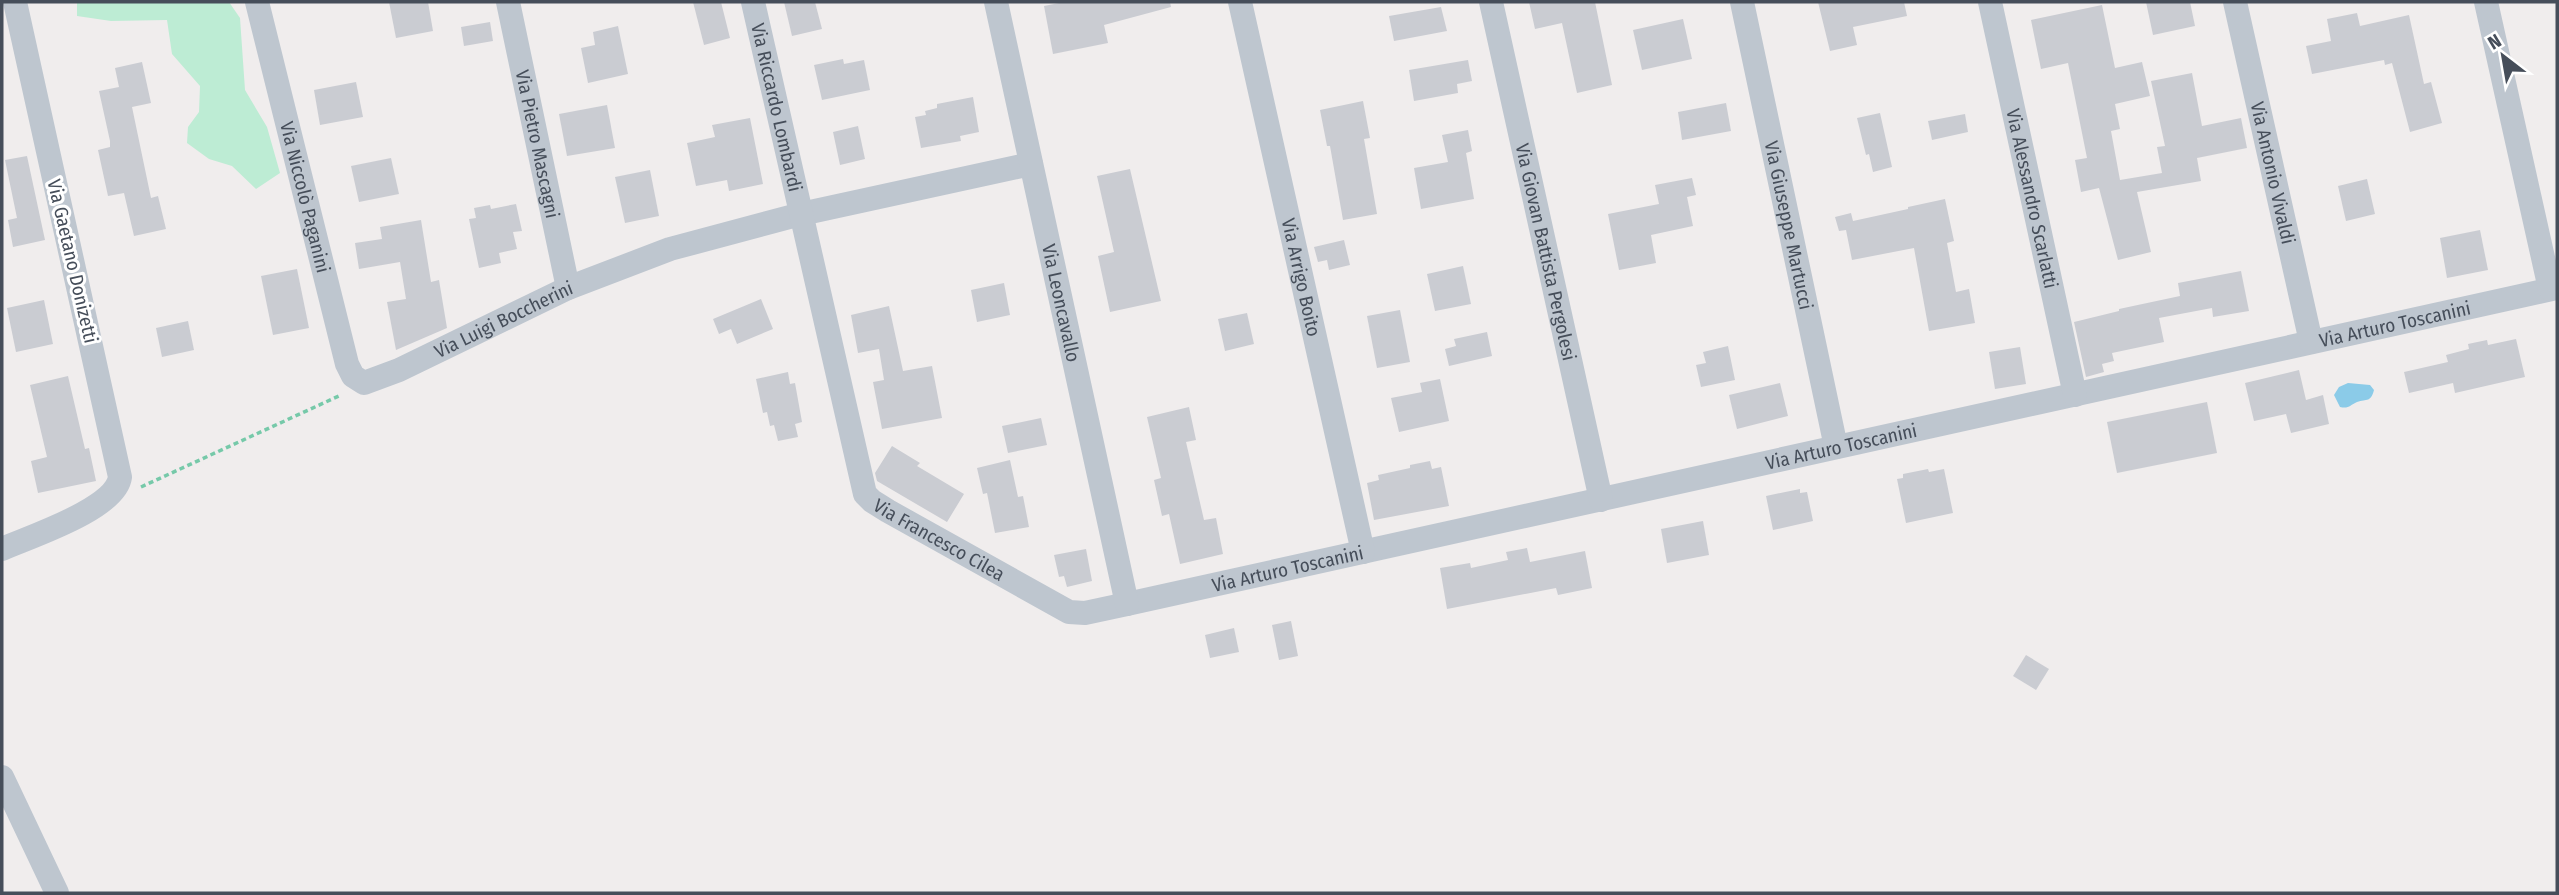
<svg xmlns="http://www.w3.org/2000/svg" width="2559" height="895" viewBox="0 0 2559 895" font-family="'Fira Sans Condensed',sans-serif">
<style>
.green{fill:#bdecd4}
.water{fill:#8bcbe8}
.building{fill:#caccd2}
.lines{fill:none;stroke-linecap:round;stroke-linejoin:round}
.path{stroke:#76c9a9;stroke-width:3.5;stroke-dasharray:5 3.5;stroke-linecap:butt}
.minor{stroke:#bec6cf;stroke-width:24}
.labels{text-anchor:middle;stroke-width:6;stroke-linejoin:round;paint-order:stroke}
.street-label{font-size:19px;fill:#464e5a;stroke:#fff}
</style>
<rect width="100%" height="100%" fill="#f0eded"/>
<path class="green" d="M 77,2 L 229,2 L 240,18 L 245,90 L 267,127 L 280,173 L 256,189 L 232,166 L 209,159 L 187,143 L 188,127 L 199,112 L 200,86 L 172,54 L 167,20 L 111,21 L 77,16 Z"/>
<path class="water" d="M 2348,383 L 2370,385 L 2374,390 C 2371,402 2367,399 2357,402 C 2350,405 2349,409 2340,407 L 2334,395 L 2339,387 Z"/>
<g class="building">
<path d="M 389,2 L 428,2 L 433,31 L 396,38 Z"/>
<path d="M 693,2 L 721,2 L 730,38 L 704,45 Z"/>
<path d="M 784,2 L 815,2 L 822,29 L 792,36 Z"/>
<path d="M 1064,2 L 1170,2 L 1171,7 L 1104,25 L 1108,43 L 1053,54 L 1044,6 Z"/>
<path d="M 1529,2 L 1595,2 L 1612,85 L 1577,93 L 1562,23 L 1535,29 Z"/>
<path d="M 1818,2 L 1904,2 L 1907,16 L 1853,27 L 1857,45 L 1830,51 Z"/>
<path d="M 2146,2 L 2190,2 L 2195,26 L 2153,35 Z"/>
<path d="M 2102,5 L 2115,68 L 2142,62 L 2150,96 L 2115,104 L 2120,129 L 2111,131 L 2120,180 L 2162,173 L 2157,147 L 2165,146 L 2151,81 L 2192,73 L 2202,126 L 2241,118 L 2247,148 L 2197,158 L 2201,181 L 2137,192 L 2151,252 L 2118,260 L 2099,188 L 2081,192 L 2075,160 L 2087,158 L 2068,63 L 2041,69 L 2031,20 Z"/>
<path d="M 1441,7 L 1447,31 L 1394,41 L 1389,16 Z"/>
<path d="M 2357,13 L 2360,26 L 2409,15 L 2424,84 L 2431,82 L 2442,123 L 2410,132 L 2392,63 L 2385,65 L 2384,60 L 2312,74 L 2306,46 L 2331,41 L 2327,19 Z"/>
<path d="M 1683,19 L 1692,59 L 1642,70 L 1633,30 Z"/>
<path d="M 490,22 L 493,41 L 464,46 L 461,27 Z"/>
<path d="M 618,26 L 628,74 L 588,83 L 581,48 L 595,45 L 593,32 Z"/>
<path d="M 843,59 L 844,64 L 864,60 L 870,90 L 822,100 L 814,65 Z"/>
<path d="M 1468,60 L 1472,81 L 1457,84 L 1458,93 L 1414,101 L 1409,70 Z"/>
<path d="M 142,62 L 151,103 L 132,107 L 151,198 L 158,196 L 166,229 L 134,236 L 124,193 L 108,196 L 98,150 L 110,147 L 110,141 L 99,91 L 119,87 L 115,68 Z"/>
<path d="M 356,82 L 363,117 L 320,125 L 314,90 Z"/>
<path d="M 973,97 L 979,132 L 960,136 L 961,141 L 921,148 L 915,117 L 926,115 L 925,111 L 937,108 L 937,104 Z"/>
<path d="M 1363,101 L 1370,138 L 1364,139 L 1377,214 L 1343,220 L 1330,146 L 1327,146 L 1320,110 Z"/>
<path d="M 1726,103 L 1731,131 L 1682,140 L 1678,112 Z"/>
<path d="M 607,105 L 615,148 L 567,156 L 559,114 Z"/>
<path d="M 1880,113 L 1892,167 L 1873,172 L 1869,154 L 1866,155 L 1857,118 Z"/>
<path d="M 1965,114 L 1968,132 L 1932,140 L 1928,121 Z"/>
<path d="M 750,118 L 763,184 L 729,191 L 727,180 L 696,186 L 687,143 L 715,137 L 712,125 Z"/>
<path d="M 858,126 L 865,159 L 840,165 L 833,132 Z"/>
<path d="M 1468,130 L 1472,151 L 1466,153 L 1474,199 L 1421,209 L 1414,168 L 1448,162 L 1442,135 Z"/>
<path d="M 27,156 L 45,240 L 13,247 L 8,220 L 17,218 L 5,160 Z"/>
<path d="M 391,158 L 399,194 L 359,202 L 351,166 Z"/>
<path d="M 1130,169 L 1161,301 L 1110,312 L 1098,256 L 1114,252 L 1097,176 Z"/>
<path d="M 650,170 L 659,216 L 625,223 L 615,177 Z"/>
<path d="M 1692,178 L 1696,195 L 1687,197 L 1693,226 L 1651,235 L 1656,263 L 1619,270 L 1608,214 L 1659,204 L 1655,185 Z"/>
<path d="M 2367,179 L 2375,214 L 2346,221 L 2338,186 Z"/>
<path d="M 1945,199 L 1954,241 L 1947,243 L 1956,292 L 1969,289 L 1975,323 L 1929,331 L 1914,248 L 1852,260 L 1846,230 L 1839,231 L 1835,217 L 1851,213 L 1853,221 L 1908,209 L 1908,207 Z"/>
<path d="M 516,204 L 522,231 L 513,232 L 517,249 L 499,253 L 501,263 L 479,268 L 469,219 L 476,218 L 474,208 L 490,205 L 491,209 Z"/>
<path d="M 421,220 L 431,282 L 439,280 L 447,328 L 396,350 L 387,302 L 406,299 L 400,262 L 359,269 L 355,243 L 382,239 L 380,227 Z"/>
<path d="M 2480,230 L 2488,270 L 2447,278 L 2440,238 Z"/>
<path d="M 1344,240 L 1350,265 L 1329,270 L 1327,260 L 1318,262 L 1314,247 Z"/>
<path d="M 1463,266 L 1471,304 L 1435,311 L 1427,274 Z"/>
<path d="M 297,269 L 309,328 L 273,335 L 261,276 Z"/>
<path d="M 2241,271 L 2249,311 L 2213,317 L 2212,308 L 2159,318 L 2164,342 L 2112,353 L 2114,361 L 2102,364 L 2104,372 L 2086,377 L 2074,322 L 2119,311 L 2119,309 L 2180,296 L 2178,283 Z"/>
<path d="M 1004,283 L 1010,315 L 977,322 L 971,290 Z"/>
<path d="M 761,299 L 773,329 L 737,344 L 731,329 L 719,334 L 713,319 Z"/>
<path d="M 44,300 L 53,344 L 16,352 L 7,308 Z"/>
<path d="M 889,306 L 903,371 L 932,366 L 942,418 L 882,429 L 873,382 L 884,380 L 879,349 L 858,353 L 851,315 Z"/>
<path d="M 1400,310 L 1410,362 L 1377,368 L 1367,316 Z"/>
<path d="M 1247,313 L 1254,344 L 1225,351 L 1218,319 Z"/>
<path d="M 188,321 L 194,350 L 162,357 L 156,328 Z"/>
<path d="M 1487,332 L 1492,356 L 1449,366 L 1445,349 L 1456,346 L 1454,339 Z"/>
<path d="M 2516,339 L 2525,377 L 2455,393 L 2453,383 L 2409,393 L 2404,372 L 2448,362 L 2446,355 L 2469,349 L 2468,344 L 2487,340 L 2488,345 Z"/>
<path d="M 1728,346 L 1735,380 L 1701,387 L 1696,365 L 1706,363 L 1703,352 Z"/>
<path d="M 2020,347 L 2026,384 L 1995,389 L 1989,352 Z"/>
<path d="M 2299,370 L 2306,400 L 2323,395 L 2329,424 L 2291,433 L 2286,414 L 2254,421 L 2245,383 Z"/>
<path d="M 788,372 L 790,384 L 795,383 L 802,422 L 795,424 L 798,437 L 778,441 L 774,425 L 770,426 L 767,412 L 763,413 L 756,379 Z"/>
<path d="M 68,376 L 85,449 L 89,448 L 96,481 L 38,493 L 31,461 L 47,457 L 30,385 Z"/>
<path d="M 1440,379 L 1449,421 L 1399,432 L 1391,398 L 1422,392 L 1420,383 Z"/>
<path d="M 1780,383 L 1788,416 L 1737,429 L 1729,395 Z"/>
<path d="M 2207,402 L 2217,453 L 2117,473 L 2107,422 Z"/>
<path d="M 1189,407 L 1196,440 L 1186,442 L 1204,520 L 1216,518 L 1223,554 L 1180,564 L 1169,514 L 1162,516 L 1154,480 L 1161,478 L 1147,417 Z"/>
<path d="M 1041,418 L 1047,445 L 1008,453 L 1002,426 Z"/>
<path d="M 892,446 L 920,463 L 917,466 L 964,494 L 947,522 L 877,481 L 875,473 Z"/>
<path d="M 1010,460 L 1018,497 L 1023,496 L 1029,527 L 995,533 L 987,493 L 983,494 L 977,468 Z"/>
<path d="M 1430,461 L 1432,469 L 1441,467 L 1449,506 L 1374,520 L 1367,483 L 1379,480 L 1378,475 L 1410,468 L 1410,465 Z"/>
<path d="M 1928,469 L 1929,472 L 1944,469 L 1953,513 L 1906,523 L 1897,479 L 1903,478 L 1903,474 Z"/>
<path d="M 1800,489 L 1800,493 L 1807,492 L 1813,521 L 1773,530 L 1766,496 Z"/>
<path d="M 1703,521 L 1709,555 L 1667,563 L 1661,529 Z"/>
<path d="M 1527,548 L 1530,562 L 1585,551 L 1592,588 L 1558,595 L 1556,588 L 1447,609 L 1440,568 L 1470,563 L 1471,568 L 1508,560 L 1506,552 Z"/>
<path d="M 1086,549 L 1092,581 L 1067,587 L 1064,576 L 1059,577 L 1054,555 Z"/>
<path d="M 1291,621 L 1298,656 L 1279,660 L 1272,625 Z"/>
<path d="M 1234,628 L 1239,652 L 1210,658 L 1205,635 Z"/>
<path d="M 2026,655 L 2049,669 L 2036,690 L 2013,676 Z"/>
</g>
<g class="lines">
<path class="path" d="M 141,487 L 341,395"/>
<g class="minor">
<path id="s1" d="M 257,2 L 347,364 L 353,376 L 364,383 L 399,370 L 568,288 L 670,249 L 801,214 L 1031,164"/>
<path id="s2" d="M 508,2 L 568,288"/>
<path id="s3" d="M 753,2 L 865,494 L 872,501 L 888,511 L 1069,612 L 1085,613 L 1127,604 L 2557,288"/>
<path id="s4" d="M 996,2 L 1127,604"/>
<path id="s5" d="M 1240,2 L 1363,552"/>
<path id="s6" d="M 1491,2 L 1601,500"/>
<path id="s7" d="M 1742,2 L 1836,447"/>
<path id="s8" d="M 1990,2 L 2075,395"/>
<path id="s9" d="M 2235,2 L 2311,342"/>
<path d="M 2486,2 L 2550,289"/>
<path d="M 2,549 C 29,537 116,509 120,477 L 15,2"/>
<path d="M 2,777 L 57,893"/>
</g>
</g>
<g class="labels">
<g class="street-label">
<text dy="7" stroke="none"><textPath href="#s3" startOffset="108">Via Riccardo Lombardi</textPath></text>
<text dy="7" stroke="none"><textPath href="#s2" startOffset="145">Via Pietro Mascagni</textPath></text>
<text dy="7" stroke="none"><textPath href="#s9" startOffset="175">Via Antonio Vivaldi</textPath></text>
<text dy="7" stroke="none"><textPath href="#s1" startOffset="201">Via Niccolò Paganini</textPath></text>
<text dy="7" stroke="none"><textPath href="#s8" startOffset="201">Via Alessandro Scarlatti</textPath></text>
<text dy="7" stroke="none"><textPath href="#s7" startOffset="228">Via Giuseppe Martucci</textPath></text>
<text dy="7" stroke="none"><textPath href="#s6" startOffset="256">Via Giovan Battista Pergolesi</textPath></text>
<text transform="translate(73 261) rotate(77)" y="7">Via Gaetano Donizetti</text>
<text dy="7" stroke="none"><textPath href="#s5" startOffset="282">Via Arrigo Boito</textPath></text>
<text dy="7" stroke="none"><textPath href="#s4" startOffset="308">Via Leoncavallo</textPath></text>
<text dy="7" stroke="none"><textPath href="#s1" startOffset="553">Via Luigi Boccherini</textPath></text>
<text dy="7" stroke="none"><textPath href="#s3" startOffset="2098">Via Arturo Toscanini</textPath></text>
<text dy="7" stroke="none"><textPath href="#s3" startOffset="1531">Via Arturo Toscanini</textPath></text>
<text dy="7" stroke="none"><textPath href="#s3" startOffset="592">Via Francesco Cilea</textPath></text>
<text dy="7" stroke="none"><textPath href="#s3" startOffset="964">Via Arturo Toscanini</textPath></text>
</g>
</g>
<rect width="2559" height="895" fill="none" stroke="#464e5a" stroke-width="7"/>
<g transform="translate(2503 56) rotate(329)" stroke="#ffffff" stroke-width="5" paint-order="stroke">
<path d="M0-5L12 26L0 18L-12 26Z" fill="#464e5a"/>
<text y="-10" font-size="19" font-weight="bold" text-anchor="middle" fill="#464e5a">N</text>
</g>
</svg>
